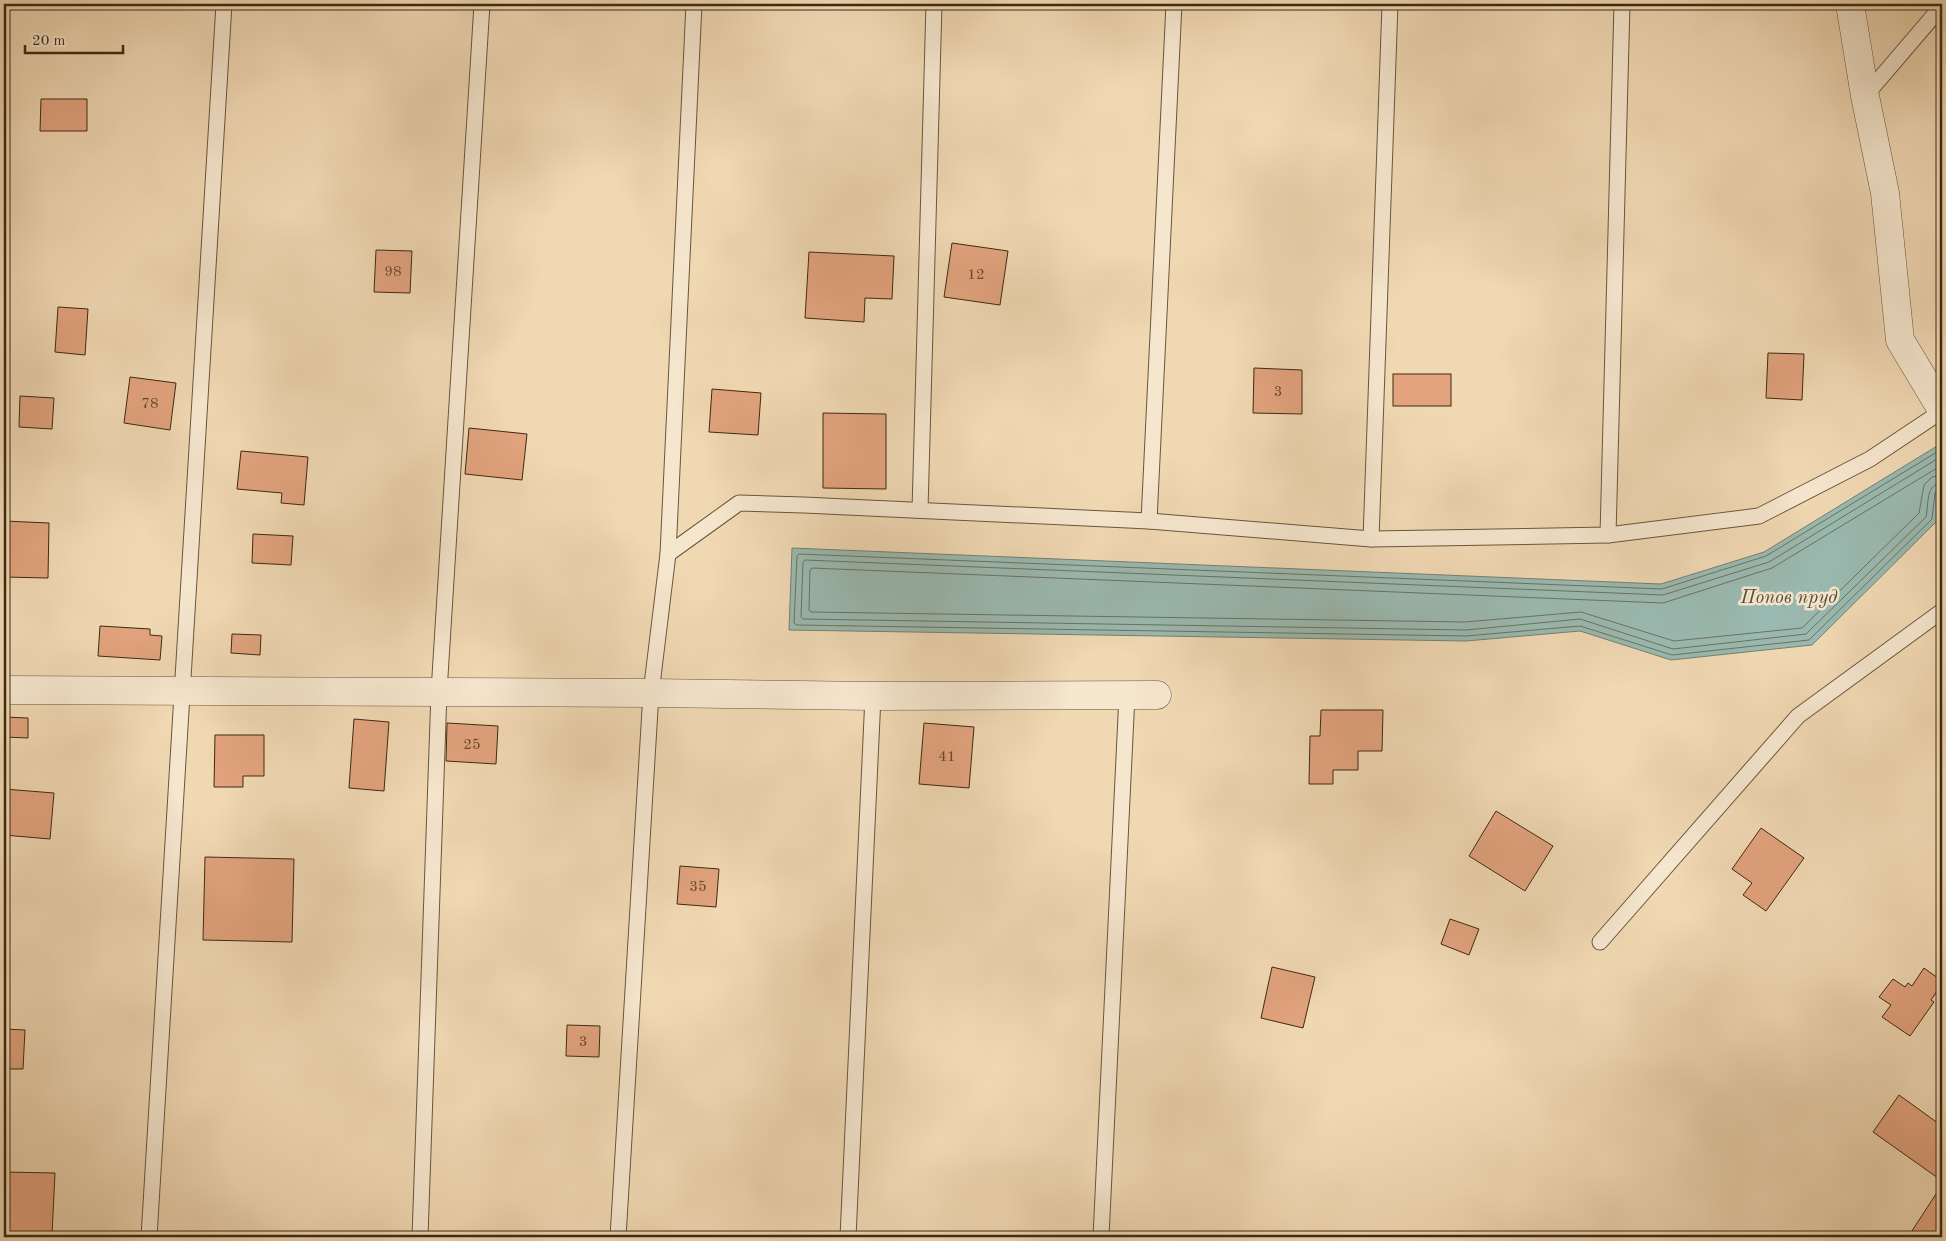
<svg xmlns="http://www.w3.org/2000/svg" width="1946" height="1241" viewBox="0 0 1946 1241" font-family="'Old Standard TT',serif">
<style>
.water{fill:#9ab9b0;stroke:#748071}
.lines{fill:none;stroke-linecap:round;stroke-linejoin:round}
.shore{stroke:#6b7261;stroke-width:1}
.building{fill:#e2a37e;stroke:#3c2a12}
.lane-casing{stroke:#69563a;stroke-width:17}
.street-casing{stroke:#69563a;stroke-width:29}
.lane{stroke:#f5e6ce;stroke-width:15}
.street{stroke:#f5e6ce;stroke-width:28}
.labels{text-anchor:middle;stroke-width:5;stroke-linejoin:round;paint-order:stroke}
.number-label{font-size:15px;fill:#66482d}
.water-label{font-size:19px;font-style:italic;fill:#544e3a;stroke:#f5e6ce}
</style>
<rect width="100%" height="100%" fill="#f0d8b3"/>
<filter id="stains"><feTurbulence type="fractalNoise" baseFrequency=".004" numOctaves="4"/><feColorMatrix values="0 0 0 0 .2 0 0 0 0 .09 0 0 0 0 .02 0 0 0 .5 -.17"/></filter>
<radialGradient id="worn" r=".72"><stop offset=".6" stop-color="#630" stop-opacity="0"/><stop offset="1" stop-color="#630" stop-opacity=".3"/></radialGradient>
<path class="water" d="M 1942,443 L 1942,468 L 1937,521 L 1812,645 L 1671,660 L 1580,631 L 1466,641 L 789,630 L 792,548 L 1661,584 L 1764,552 Z"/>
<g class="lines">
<g class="shore">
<path d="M 1942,449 L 1766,556 L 1662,589 L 799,554 L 797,556 L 794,623 L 797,625 L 1466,636 L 1580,626 L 1672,655 L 1809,640 L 1932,519 L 1935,493 L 1938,490 L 1942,489"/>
<path d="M 1942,456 L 1769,562 L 1663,595 L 805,560 L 803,563 L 801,617 L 803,619 L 1466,630 L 1580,619 L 1673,649 L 1806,634 L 1926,517 C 1929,504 1925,484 1942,483"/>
<path d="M 1942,465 L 1772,568 L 1663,603 L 812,568 L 810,570 L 809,610 L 811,612 L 1465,622 L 1581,612 L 1674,641 L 1802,628 L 1919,513 L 1924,485 L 1932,477 L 1942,475"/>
</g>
</g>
<g class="building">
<path d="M 41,99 L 87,99 L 87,131 L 40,131 Z"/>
<path d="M 952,243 L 1008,251 L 1000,305 L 944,297 Z"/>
<path d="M 376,250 L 412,251 L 410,293 L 374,292 Z"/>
<path d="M 809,252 L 894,256 L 892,299 L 865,298 L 864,322 L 805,318 Z"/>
<path d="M 58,307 L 88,309 L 85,355 L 55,352 Z"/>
<path d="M 1768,353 L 1804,354 L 1802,400 L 1766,398 Z"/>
<path d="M 1254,368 L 1302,370 L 1302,414 L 1253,413 Z"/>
<rect x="1393" y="374" width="58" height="32"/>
<path d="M 130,377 L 176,383 L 170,430 L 124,423 Z"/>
<path d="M 712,389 L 761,393 L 758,435 L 709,432 Z"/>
<path d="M 20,396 L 54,398 L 52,429 L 19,427 Z"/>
<path d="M 823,413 L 886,414 L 886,489 L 823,488 Z"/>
<path d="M 469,428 L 527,434 L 522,480 L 465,474 Z"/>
<path d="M 241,451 L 308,457 L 304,505 L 281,503 L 282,493 L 237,489 Z"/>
<path d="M 4,521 L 49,523 L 48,578 L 4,577 Z"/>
<path d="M 253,534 L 293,536 L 291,565 L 252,563 Z"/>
<path d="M 100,626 L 150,629 L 150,635 L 162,636 L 160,660 L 98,656 Z"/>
<path d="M 232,634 L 261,635 L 260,655 L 231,653 Z"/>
<path d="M 1321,710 L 1383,710 L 1382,751 L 1358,751 L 1358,770 L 1333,770 L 1333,784 L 1309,784 L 1310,736 L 1320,736 Z"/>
<path d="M 4,717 L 28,718 L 28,738 L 4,737 Z"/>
<path d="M 354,719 L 389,722 L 384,791 L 349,788 Z"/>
<path d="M 447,723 L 498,726 L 496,764 L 446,761 Z"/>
<path d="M 924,723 L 974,727 L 969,788 L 919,784 Z"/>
<path d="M 215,735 L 264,735 L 264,776 L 243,776 L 243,787 L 214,787 Z"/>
<path d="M 4,789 L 54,793 L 50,839 L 4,835 Z"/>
<path d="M 1496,811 L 1553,846 L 1525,891 L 1469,856 Z"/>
<path d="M 1761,828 L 1804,858 L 1766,911 L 1743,895 L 1752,883 L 1732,869 Z"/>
<path d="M 205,857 L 294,859 L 292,942 L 203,940 Z"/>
<path d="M 680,866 L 719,869 L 716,907 L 677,904 Z"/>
<path d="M 1450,919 L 1479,929 L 1469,955 L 1441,944 Z"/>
<path d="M 1272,967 L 1315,977 L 1303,1028 L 1261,1018 Z"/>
<path d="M 1924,968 L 1942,981 L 1942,984 L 1931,1000 L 1934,1002 L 1910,1036 L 1882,1017 L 1891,1005 L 1879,997 L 1893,979 L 1905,987 L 1908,983 L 1912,986 Z"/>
<path d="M 567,1025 L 600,1026 L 599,1057 L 566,1056 Z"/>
<path d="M 4,1029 L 25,1030 L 23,1069 L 4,1069 Z"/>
<path d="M 1899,1095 L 1942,1126 L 1942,1173 L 1938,1178 L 1873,1132 Z"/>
<path d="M 4,1172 L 55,1173 L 52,1235 L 4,1233 Z"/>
<path d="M 1936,1194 L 1942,1198 L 1942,1237 L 1908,1237 Z"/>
</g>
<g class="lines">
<defs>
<g id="lane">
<path d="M 1865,96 L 1942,6"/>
<path d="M 920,510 L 934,4"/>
<path d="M 1149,521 L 1174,4"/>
<path d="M 1608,535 L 1622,4"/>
<path d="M 1371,539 L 1390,4"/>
<path d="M 668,554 L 739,503 L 804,505 L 1149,521 L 1371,539 L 1608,535 L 1759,516 L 1870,459 L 1942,411"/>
<path d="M 1600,942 L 1798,716 L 1942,611"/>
<path d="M 149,1237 L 224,4"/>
<path d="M 420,1237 L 439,692 L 482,4"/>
<path d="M 618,1237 L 651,693 L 668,554 L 694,4"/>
<path d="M 848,1237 L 873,696"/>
<path d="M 1101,1237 L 1127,695"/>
</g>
<g id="street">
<path d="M 1850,4 L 1865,96 L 1885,193 L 1900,340 L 1942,410"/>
<path d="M 4,690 L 651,693 L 873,696 L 1157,695"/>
</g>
</defs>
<use href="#lane" class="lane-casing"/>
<use href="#street" class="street-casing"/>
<use href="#lane" class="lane"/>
<use href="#street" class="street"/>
</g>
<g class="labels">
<g class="number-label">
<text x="393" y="276">98</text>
<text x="976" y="279">12</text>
<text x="1278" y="396">3</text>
<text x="150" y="408">78</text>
<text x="472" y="749">25</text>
<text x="947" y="761">41</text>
<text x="698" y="891">35</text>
<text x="583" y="1046">3</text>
</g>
<g class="water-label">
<text x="1789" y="603">Попов пруд</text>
</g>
</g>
<rect width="1946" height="1241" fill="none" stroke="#f0d8b3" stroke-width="20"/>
<rect x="5" y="5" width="1936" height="1231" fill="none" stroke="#3c2a12" stroke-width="2.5"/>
<rect x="10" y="10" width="1926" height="1221" fill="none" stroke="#3c2a12"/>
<path d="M25 45v8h98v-8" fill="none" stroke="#3c2a12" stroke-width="2.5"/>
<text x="32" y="45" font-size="15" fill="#3c2a12" stroke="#f5e6ce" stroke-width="4" paint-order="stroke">20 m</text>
<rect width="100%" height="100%" filter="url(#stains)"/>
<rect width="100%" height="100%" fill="url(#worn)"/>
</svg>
